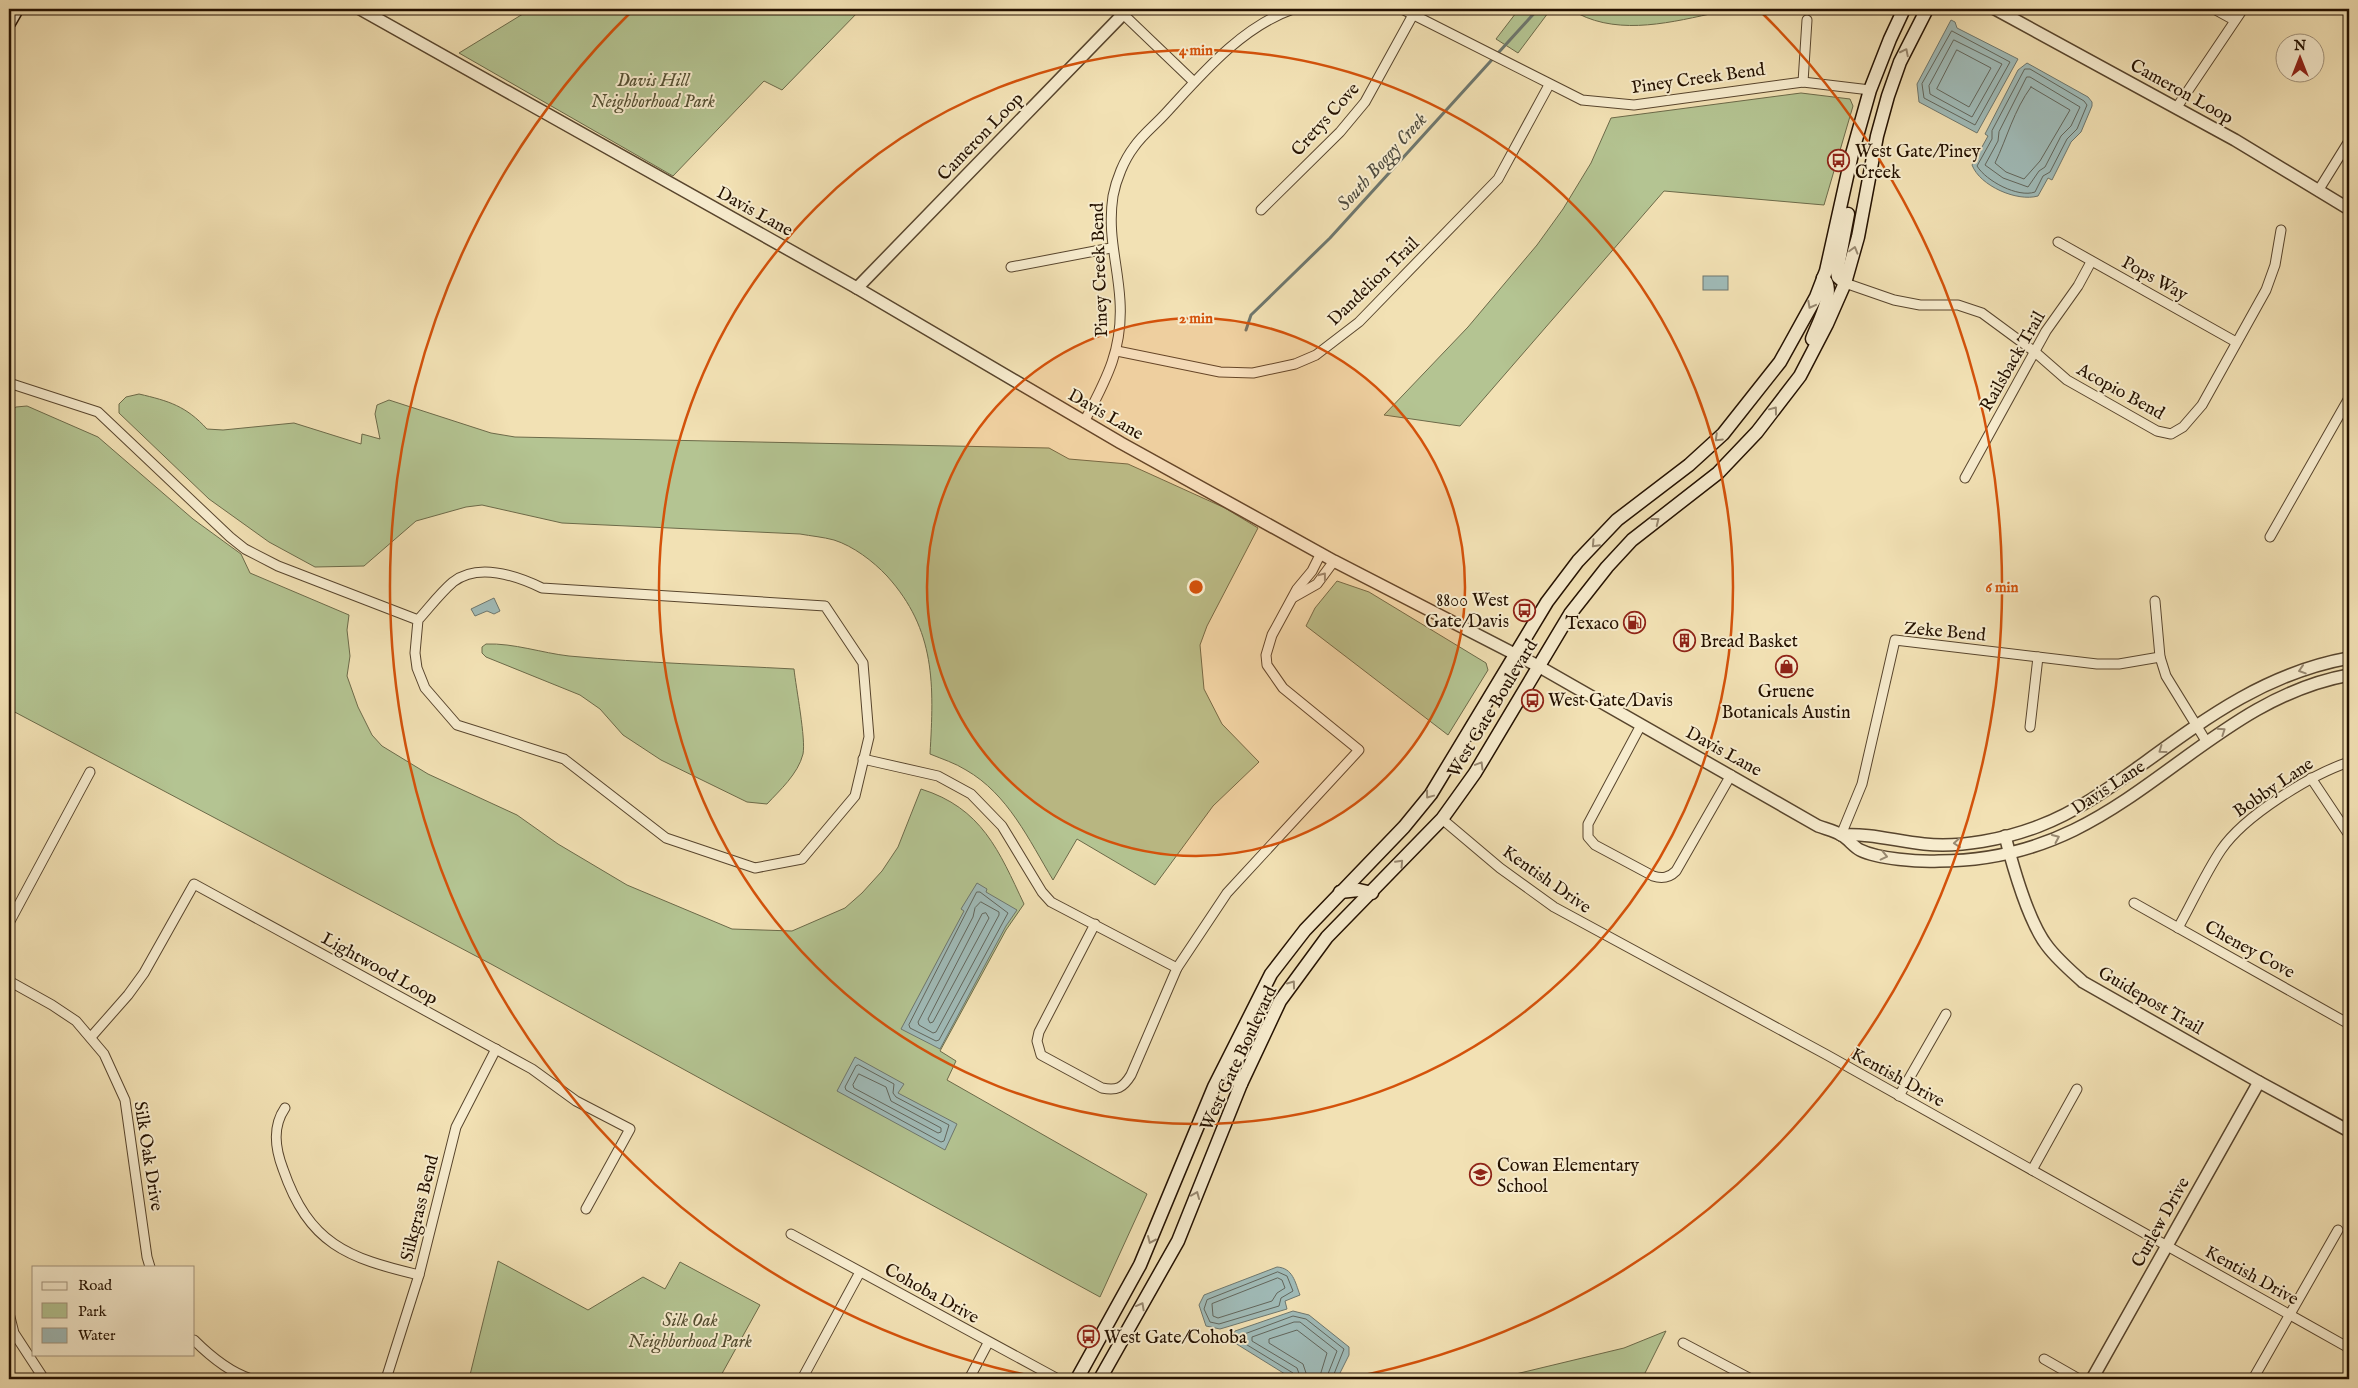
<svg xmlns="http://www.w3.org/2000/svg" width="2358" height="1388" viewBox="0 0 2358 1388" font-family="'IM FELL English',serif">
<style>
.green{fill:#b4c492;stroke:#6c6a49}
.water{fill:#a0bbb8;stroke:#6e776e}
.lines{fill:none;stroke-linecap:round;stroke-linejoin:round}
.shore{stroke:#62665c;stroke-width:1}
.stream{stroke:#6e776e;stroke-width:3}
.minor-casing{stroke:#58452d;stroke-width:11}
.tertiary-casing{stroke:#58452d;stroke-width:14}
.secondary-casing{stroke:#241100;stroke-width:15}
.minor{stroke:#f7ecce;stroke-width:9}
.tertiary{stroke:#f7ecce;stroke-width:11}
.secondary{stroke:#f7ecce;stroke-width:12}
.oneway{stroke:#988971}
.ring{fill:none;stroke:#d4520b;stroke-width:2.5}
.labels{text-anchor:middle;stroke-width:4;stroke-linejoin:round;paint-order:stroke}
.street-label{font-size:18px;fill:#241100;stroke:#f7ecce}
.park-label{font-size:18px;font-style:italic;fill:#565033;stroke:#f7ecce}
.poi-label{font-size:18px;fill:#241100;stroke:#f7ecce;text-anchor:start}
.water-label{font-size:19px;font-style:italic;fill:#4f4c40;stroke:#f7ecce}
.centre{fill:#d4520b;stroke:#f7ecce;stroke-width:2.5}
.ring-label{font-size:15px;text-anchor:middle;font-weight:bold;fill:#d4520b;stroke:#f7ecce;stroke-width:4;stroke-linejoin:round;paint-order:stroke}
</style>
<rect width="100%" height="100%" fill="#f2e1b4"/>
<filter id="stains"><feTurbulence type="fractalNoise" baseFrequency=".004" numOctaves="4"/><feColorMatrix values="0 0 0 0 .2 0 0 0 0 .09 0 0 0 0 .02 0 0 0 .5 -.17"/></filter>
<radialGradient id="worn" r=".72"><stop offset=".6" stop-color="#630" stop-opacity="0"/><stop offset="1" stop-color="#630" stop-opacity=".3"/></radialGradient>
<g class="green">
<path d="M 531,9 L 861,9 L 782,90 L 764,81 L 673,176 L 459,53 Z"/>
<path d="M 1519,9 L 1551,9 L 1518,53 L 1496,39 Z"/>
<path d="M 1570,9 L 1713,9 L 1710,14 C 1664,24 1612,36 1570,9 Z"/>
<path d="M 1801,93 L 1850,99 L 1853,106 L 1824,205 L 1664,191 L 1460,426 L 1384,415 L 1468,327 L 1537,245 L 1563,209 L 1591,163 L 1611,118 Z"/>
<path d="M 139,394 C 169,401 186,406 207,429 L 223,430 L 294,423 L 361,444 L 362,434 L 380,439 L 375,414 L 377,405 L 389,400 L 491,433 L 515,437 L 1049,448 L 1069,459 L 1128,464 L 1225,508 L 1258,528 L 1207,626 L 1200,645 L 1204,689 L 1222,724 L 1259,762 L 1213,806 L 1155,885 L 1077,839 L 1053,880 C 1029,840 1008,794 966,770 C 955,763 942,759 930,754 C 934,685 936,630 887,576 C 873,561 853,546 834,540 C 823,537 811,536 800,534 L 562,523 L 482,505 L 466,507 L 416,521 L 364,566 L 315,567 L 269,542 L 209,499 L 119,413 L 119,404 L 126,397 Z"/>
<path d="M 27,406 L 98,437 L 193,519 L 241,554 L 250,573 L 349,615 L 347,630 L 350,656 L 347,676 L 358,707 L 372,735 L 382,746 L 428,774 L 517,815 L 558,844 L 627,885 L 732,929 L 792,931 L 845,908 L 862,893 L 882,871 L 898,847 L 921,789 C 982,808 999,851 1024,904 L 1006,930 L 940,1051 L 956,1061 L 947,1080 L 1147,1194 L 1100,1297 L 491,964 L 9,709 L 9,412 L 16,407 Z"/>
<path d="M 1337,581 L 1369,592 L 1486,663 L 1488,670 L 1448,735 L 1306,626 L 1315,608 Z"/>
<path d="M 486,644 C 514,643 542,653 569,656 C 644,663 720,665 794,669 C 796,688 806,739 803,754 C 798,774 780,790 767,804 L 747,802 L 661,760 L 623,735 L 600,709 L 580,695 L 486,657 L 482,653 L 482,647 Z"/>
<path d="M 498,1261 L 588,1310 L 643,1277 L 665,1289 L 680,1262 L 760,1305 L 719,1379 L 469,1379 Z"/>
<path d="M 1666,1331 L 1642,1379 L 1495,1379 L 1624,1348 Z"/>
</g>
<g class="water">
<path d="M 1951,20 L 1955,22 L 1957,28 L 2018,59 L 1977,133 L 1919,102 L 1917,84 Z"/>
<path d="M 2027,63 L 2088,97 L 2092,102 L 2092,106 L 2081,132 L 2071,142 L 2052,180 L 2048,178 L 2038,196 C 2017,202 1980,186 1972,165 L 1988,136 L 1985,134 L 2018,70 Z"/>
<rect x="1703" y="276" width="25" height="14"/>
<path d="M 494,598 L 500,611 L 494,614 L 487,611 L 475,616 L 471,609 Z"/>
<path d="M 977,883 L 987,889 L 986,892 L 1017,910 L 1006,926 L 940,1049 L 901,1029 L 964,911 L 961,909 Z"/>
<path d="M 855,1057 L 904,1084 L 898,1093 L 957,1124 L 945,1150 L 837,1091 Z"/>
<path d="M 1277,1267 C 1293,1268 1295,1282 1300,1295 L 1285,1301 L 1287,1309 L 1220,1329 L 1206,1326 L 1199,1305 L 1204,1295 Z"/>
<path d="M 1293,1311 L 1309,1315 L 1349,1347 L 1349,1355 L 1337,1379 L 1293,1379 L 1235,1343 L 1233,1335 L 1235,1331 Z"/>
</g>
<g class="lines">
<g class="shore">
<path d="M 1952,31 L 2010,62 L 1975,125 L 1924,98 L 1922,84 Z"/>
<path d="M 1954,40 L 2002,64 L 1972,117 L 1930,94 L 1929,86 Z"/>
<path d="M 1957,50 L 1991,68 L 1969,107 L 1937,89 Z"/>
<path d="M 2025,69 L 2030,69 L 2084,101 L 2087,105 L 2077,129 L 2067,139 L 2050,172 L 2043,176 L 2035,192 C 2018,198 1986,181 1977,166 L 1992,139 L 1992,131 Z"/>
<path d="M 2027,77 L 2030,77 L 2080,107 L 2071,126 L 2061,136 L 2045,167 L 2039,171 L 2028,187 L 2003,178 L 1985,165 L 1998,141 L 1999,132 Z"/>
<path d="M 2031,87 L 2070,110 L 2040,161 L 2024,179 L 2006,172 L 1995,163 C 2007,138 2014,110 2031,87 Z"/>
<path d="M 977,892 L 980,892 L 1008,913 L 939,1040 L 936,1041 L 910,1028 L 909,1025 Z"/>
<path d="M 981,902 L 999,912 L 999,915 L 936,1032 L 933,1033 L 919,1025 L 918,1022 L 973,917 L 975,908 Z"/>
<path d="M 986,913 L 989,918 L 933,1022 L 930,1023 L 928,1019 L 982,914 Z"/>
<path d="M 859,1065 L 894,1084 L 893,1093 L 896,1097 L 949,1125 L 944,1141 L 941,1142 L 846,1090 L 845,1087 L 856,1066 Z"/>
<path d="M 859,1074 L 886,1087 L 891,1101 L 941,1128 L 941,1132 L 938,1133 L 854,1088 L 853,1085 Z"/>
<path d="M 1278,1272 L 1287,1276 L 1293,1291 L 1281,1298 L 1279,1306 L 1219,1324 L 1210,1322 L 1204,1309 L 1207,1300 Z"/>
<path d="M 1278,1278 L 1282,1280 L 1285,1288 L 1277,1293 L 1272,1301 L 1218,1318 L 1213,1316 L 1212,1304 Z"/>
<path d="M 1295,1379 L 1293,1373 L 1239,1340 L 1239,1336 L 1293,1316 L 1306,1319 L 1344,1349 L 1332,1379"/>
<path d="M 1301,1379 L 1297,1368 L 1252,1341 L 1252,1337 L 1294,1322 L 1300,1322 L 1337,1351 L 1326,1379"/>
<path d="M 1308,1379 L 1303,1364 L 1269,1343 L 1269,1339 L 1297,1330 L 1327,1353 L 1319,1379"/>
</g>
<path class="stream" d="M 1246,330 L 1251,315 L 1330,238 L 1538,9"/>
<defs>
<g id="minor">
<path d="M 1402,9 L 1582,100 L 1634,105 L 1803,82 L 1870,90"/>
<path d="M 2214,9 L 2234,20"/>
<path d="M 1123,14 L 1194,82"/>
<path d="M 1803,82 L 1807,20"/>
<path d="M 2177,107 L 2243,9"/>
<path d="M 2318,191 L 2349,141"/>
<path d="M 1261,210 L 1340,132 L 1365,102 L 1414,13"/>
<path d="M 2058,242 L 2236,342"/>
<path d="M 1011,267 L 1111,248"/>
<path d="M 1845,283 L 1894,300 L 1920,305 L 1958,305 L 1982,313 L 2035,352 L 2067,380 L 2157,431 L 2171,434 L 2183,427 L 2202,405 L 2266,290 L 2275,265 L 2281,230"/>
<path d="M 1117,351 L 1220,372 L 1253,373 L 1295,364 L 1316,355 L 1359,322 L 1498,179 L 1549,85"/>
<path d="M 9,383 L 98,412 L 230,537 L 245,549 L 278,566 L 418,620 C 429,608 440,593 453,582 C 479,562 517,576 542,588 L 825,606 L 863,663 L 869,737 L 855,796 L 802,859 L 755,868 L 666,838 L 564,759 L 457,725 L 425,688 L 417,668 L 415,653 L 418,620"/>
<path d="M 1084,422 C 1106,380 1123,350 1120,301 C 1118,264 1107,235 1113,196 C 1116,180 1124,160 1134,147 C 1142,135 1155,125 1165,114 C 1201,75 1241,27 1293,9"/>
<path d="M 1965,478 L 2046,331 L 2078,286 L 2091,262"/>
<path d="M 2270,537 L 2349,398"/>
<path d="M 1294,597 L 1317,584 L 1334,561"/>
<path d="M 2155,601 L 2160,657 L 2166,676 L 2206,741"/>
<path d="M 1641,725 L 1588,824 L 1588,837 L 1595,845 L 1653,876 C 1662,879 1669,878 1676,871 L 1731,775"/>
<path d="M 2030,727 L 2038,657"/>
<path d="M 863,759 L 938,776 L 971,794 L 1002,826 L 1042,892 L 1051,902 L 1177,968 L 1131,1075 C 1123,1088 1117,1091 1102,1088 L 1041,1055 L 1037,1041 L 1039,1032 L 1095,924"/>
<path d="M 2311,778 L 2349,835"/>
<path d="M 1442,819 L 1500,868 L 1554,907 L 1827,1055 L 2349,1348"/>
<path d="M 1841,835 L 1862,784 L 1895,640 L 2097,664 L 2119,664 L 2160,657"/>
<path d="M 2134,903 L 2349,1024"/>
<path d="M 9,923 L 90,772"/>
<path d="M 2178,928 C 2192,903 2205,874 2221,850 C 2244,816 2310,775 2349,762"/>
<path d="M 1177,968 L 1227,893 L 1359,750 L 1283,688 L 1267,665 L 1266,655 L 1272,635 L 1297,589 L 1312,571 L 1321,553"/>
<path d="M 9,981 L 52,1005 L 76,1021 L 104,1054 L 125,1100 L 147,1257 L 150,1267"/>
<path d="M 91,1037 L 128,995 L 144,973 L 194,884 L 532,1069 L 576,1101 L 630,1129 L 586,1209"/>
<path d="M 1899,1096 L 1946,1014"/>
<path d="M 285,1108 C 272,1127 275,1148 283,1169 C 309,1244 347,1258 419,1275"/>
<path d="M 2032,1170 L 2077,1089"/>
<path d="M 791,1234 L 1058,1379"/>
<path d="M 9,1313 L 14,1333 L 44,1379"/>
<path d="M 194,1340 C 210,1356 229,1372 251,1379"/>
<path d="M 1683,1343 L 1751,1379"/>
<path d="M 2044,1359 L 2079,1379"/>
<path d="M 386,1379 L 419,1275 L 456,1127 L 496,1049"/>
<path d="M 802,1379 L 860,1272"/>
<path d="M 969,1379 L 988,1343"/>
<path d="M 2253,1379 L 2338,1230"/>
</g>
<g id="tertiary">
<path d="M 360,9 L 857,288 L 1121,443 L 1334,561 L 1538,666 L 1818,826 C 1826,829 1836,831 1843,836 C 1849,840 1854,847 1860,850 C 1878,859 1919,862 1939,861 C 1986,861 2031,851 2074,830 C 2170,783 2239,695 2349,675"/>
<path d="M 1995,9 L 2235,140 L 2349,209"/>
<path d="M 857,288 L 1128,9"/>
<path d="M 1841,835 C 1870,833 1895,841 1924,844 C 1961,848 2005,839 2039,826 C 2076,812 2108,789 2140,766 C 2206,718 2266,673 2349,658"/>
<path d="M 2005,836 C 2013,867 2028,922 2048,947 C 2058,960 2071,971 2083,982 L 2259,1082 L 2349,1131"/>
<path d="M 2092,1379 L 2259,1082"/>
</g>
<g id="secondary">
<path d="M 9,23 L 17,9"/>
<path d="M 1845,283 L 1838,277 L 1837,272 L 1848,214"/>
<path d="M 1812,339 C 1817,325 1837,290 1823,278"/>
<path d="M 1340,892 L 1359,890 L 1372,893"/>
<path d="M 1241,1084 L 1235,1079 L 1234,1070 L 1243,1044"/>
<path d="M 1077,1379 L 1140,1265 L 1214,1087 L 1271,974 L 1305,930 L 1404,827 L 1431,794 L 1547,602 L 1578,561 L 1617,520 L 1689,465 L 1723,434 L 1780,362 L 1816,297 L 1826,271 L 1852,154 L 1870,90 L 1890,39 L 1904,9"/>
<path d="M 1100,1379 L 1178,1241 L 1241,1084 L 1280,1001 L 1327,937 L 1442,819 L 1475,773 L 1570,614 L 1607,567 L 1632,540 L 1718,473 L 1757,432 L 1800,376 L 1827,324 L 1845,283 L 1858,237 L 1877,136 L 1888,96 L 1900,62 L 1927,9"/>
</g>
</defs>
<use href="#minor" class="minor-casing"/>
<use href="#tertiary" class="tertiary-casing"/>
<use href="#secondary" class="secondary-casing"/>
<use href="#minor" class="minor"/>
<use href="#tertiary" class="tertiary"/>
<use href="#secondary" class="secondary"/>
</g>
<defs><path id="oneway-chevron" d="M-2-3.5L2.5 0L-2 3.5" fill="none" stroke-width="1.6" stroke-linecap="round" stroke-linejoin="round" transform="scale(1.25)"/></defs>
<g class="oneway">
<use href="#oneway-chevron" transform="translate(1905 52) rotate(-63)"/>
<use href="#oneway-chevron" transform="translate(1854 250) rotate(-74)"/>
<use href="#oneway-chevron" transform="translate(1811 305) rotate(118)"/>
<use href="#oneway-chevron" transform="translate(1774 410) rotate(-53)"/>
<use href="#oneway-chevron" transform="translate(1718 438) rotate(136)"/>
<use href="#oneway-chevron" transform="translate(1656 521) rotate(-38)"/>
<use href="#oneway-chevron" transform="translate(1595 544) rotate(133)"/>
<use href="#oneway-chevron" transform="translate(1323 576) rotate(-52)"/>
<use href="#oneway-chevron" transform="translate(2302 670) rotate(162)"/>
<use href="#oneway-chevron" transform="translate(2222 731) rotate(-34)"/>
<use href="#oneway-chevron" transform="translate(2162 750) rotate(144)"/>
<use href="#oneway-chevron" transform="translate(1480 765) rotate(-59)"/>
<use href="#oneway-chevron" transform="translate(1429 795) rotate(127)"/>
<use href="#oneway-chevron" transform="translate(2056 838) rotate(-24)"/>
<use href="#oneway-chevron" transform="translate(1957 843) rotate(175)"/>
<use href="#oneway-chevron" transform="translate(1884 856) rotate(13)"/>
<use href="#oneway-chevron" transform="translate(1400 863) rotate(-47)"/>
<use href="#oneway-chevron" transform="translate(1292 984) rotate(-54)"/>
<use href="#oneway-chevron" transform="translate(1196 1195) rotate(-68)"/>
<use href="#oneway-chevron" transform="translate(1151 1240) rotate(114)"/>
<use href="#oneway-chevron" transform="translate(1141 1306) rotate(-61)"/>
</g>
<circle cx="1196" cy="587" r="269" fill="#d4520b" fill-opacity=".12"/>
<g class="ring">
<circle cx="1196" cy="587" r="269"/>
<circle cx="1196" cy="587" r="537"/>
<path d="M1042 1378A806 806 0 0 1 631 12M1761 12A806 806 0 0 1 1350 1378"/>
</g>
<defs>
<symbol id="bus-ring" viewBox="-11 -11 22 22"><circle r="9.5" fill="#f7ecce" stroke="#8f2418" stroke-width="1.5"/><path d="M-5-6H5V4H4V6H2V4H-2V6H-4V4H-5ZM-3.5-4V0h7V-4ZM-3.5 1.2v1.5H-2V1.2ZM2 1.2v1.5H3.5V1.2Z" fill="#8f2418"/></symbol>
<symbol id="fuel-ring" viewBox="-11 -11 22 22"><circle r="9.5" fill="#f7ecce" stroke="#8f2418" stroke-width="1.5"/><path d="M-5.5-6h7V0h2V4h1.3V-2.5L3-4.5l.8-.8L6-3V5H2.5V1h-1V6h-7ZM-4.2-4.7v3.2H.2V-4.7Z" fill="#8f2418"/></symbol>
<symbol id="building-ring" viewBox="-11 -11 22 22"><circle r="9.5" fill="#f7ecce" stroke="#8f2418" stroke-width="1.5"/><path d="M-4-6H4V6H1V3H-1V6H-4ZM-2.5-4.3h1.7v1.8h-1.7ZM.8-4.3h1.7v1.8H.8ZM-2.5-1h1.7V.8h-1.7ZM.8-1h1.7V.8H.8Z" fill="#8f2418"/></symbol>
<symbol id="shop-ring" viewBox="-11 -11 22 22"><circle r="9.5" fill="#f7ecce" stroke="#8f2418" stroke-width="1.5"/><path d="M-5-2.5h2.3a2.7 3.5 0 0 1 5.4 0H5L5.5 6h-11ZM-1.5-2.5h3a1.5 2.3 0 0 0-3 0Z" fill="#8f2418"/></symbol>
<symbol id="school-ring" viewBox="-11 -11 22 22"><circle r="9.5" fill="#f7ecce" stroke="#8f2418" stroke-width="1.5"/><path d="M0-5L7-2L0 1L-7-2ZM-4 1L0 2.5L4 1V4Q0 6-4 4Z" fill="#8f2418"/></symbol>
</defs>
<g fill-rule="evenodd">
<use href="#bus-ring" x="1826" y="148" width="25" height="25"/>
<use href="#bus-ring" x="1512" y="598" width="25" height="25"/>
<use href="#fuel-ring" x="1622" y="610" width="25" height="25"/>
<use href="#building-ring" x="1672" y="628" width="25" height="25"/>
<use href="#shop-ring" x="1774" y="654" width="25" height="25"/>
<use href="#bus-ring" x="1520" y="688" width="25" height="25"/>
<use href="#school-ring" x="1468" y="1162" width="25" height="25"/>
<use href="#bus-ring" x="1076" y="1324" width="25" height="25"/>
</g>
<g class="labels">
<g class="street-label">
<text transform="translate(1698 78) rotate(-8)" y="6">Piney Creek Bend</text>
<text transform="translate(2182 91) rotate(29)" y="6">Cameron Loop</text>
<text transform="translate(1325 119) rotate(-48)" y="6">Cretys Cove</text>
<text transform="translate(980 136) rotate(-46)" y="6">Cameron Loop</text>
<text transform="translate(755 211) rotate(29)" y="6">Davis Lane</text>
<text transform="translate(1099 270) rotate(-92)" y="6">Piney Creek Bend</text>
<text transform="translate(2155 278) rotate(29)" y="6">Pops Way</text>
<text transform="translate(1373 281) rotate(-44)" y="6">Dandelion Trail</text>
<text transform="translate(2012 361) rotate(-60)" y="6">Railsback Trail</text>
<text transform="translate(2121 391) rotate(29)" y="6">Acopio Bend</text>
<text transform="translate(1106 414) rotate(30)" y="6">Davis Lane</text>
<text transform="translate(1945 631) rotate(5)" y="6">Zeke Bend</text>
<text transform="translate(1492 708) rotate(-59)" y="6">West Gate Boulevard</text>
<text transform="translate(1724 751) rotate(29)" y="6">Davis Lane</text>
<text transform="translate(2108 787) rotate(-33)" y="6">Davis Lane</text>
<text transform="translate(2273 787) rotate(-34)" y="6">Bobby Lane</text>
<text transform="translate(1547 879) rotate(35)" y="6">Kentish Drive</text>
<text transform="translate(2250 949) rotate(29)" y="6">Cheney Cove</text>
<text transform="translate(380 968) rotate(29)" y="6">Lightwood Loop</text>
<text transform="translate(2151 1000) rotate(30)" y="6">Guidepost Trail</text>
<text transform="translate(1238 1058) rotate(-65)" y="6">West Gate Boulevard</text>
<text transform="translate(1898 1077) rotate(29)" y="6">Kentish Drive</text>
<text transform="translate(149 1156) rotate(81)" y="6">Silk Oak Drive</text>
<text transform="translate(419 1208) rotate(-76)" y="6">Silkgrass Bend</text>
<text transform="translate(2160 1222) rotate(-61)" y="6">Curlew Drive</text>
<text transform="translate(2252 1275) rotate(29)" y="6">Kentish Drive</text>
<text transform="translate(932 1293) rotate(29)" y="6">Cohoba Drive</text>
</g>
<g class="park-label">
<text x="653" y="86">Davis Hill<tspan x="653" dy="21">Neighborhood Park</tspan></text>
<text x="690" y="1326">Silk Oak<tspan x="690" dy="21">Neighborhood Park</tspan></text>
</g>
<g class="poi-label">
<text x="1855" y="157">West Gate/Piney<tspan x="1855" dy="21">Creek</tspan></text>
<text x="1509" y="606" text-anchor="end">8800 West<tspan x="1509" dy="21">Gate/Davis</tspan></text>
<text x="1619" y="629" text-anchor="end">Texaco</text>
<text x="1700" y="647">Bread Basket</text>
<text x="1786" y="697" text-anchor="middle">Gruene<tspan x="1786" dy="21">Botanicals Austin</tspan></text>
<text x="1548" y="706">West Gate/Davis</text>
<text x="1497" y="1171">Cowan Elementary<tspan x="1497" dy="21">School</tspan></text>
<text x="1104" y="1343">West Gate/Cohoba</text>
</g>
<g class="water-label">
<text transform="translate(1381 161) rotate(-48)" y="7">South Boggy Creek</text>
</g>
</g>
<circle cx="1196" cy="587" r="8" class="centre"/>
<g class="ring-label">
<text x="1196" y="55">4 min</text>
<text x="1196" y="323">2 min</text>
<text x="2002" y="592">6 min</text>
</g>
<rect width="2358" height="1388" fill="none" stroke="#f2e1b4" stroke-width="30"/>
<rect x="10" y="10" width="2338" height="1368" fill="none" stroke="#241100" stroke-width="2.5"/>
<rect x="15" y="15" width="2328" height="1358" fill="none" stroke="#241100"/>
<rect x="32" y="1266" width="162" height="90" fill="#f7ecce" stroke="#a3947c"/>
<rect x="42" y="1282" width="25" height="8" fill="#f7ecce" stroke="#a3947c"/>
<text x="78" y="1290" font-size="15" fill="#241100">Road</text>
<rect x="42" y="1303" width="25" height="15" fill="#b4c492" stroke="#a3947c"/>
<text x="78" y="1316" font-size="15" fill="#241100">Park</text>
<rect x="42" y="1328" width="25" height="15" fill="#a0bbb8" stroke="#a3947c"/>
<text x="78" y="1340" font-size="15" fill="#241100">Water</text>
<g transform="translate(2300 58)"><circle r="24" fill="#f7ecce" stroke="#a3947c"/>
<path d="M0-4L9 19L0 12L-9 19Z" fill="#8f2418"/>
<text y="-8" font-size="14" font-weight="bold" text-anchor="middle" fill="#241100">N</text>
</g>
<rect width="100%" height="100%" filter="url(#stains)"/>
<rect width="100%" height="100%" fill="url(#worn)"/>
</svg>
